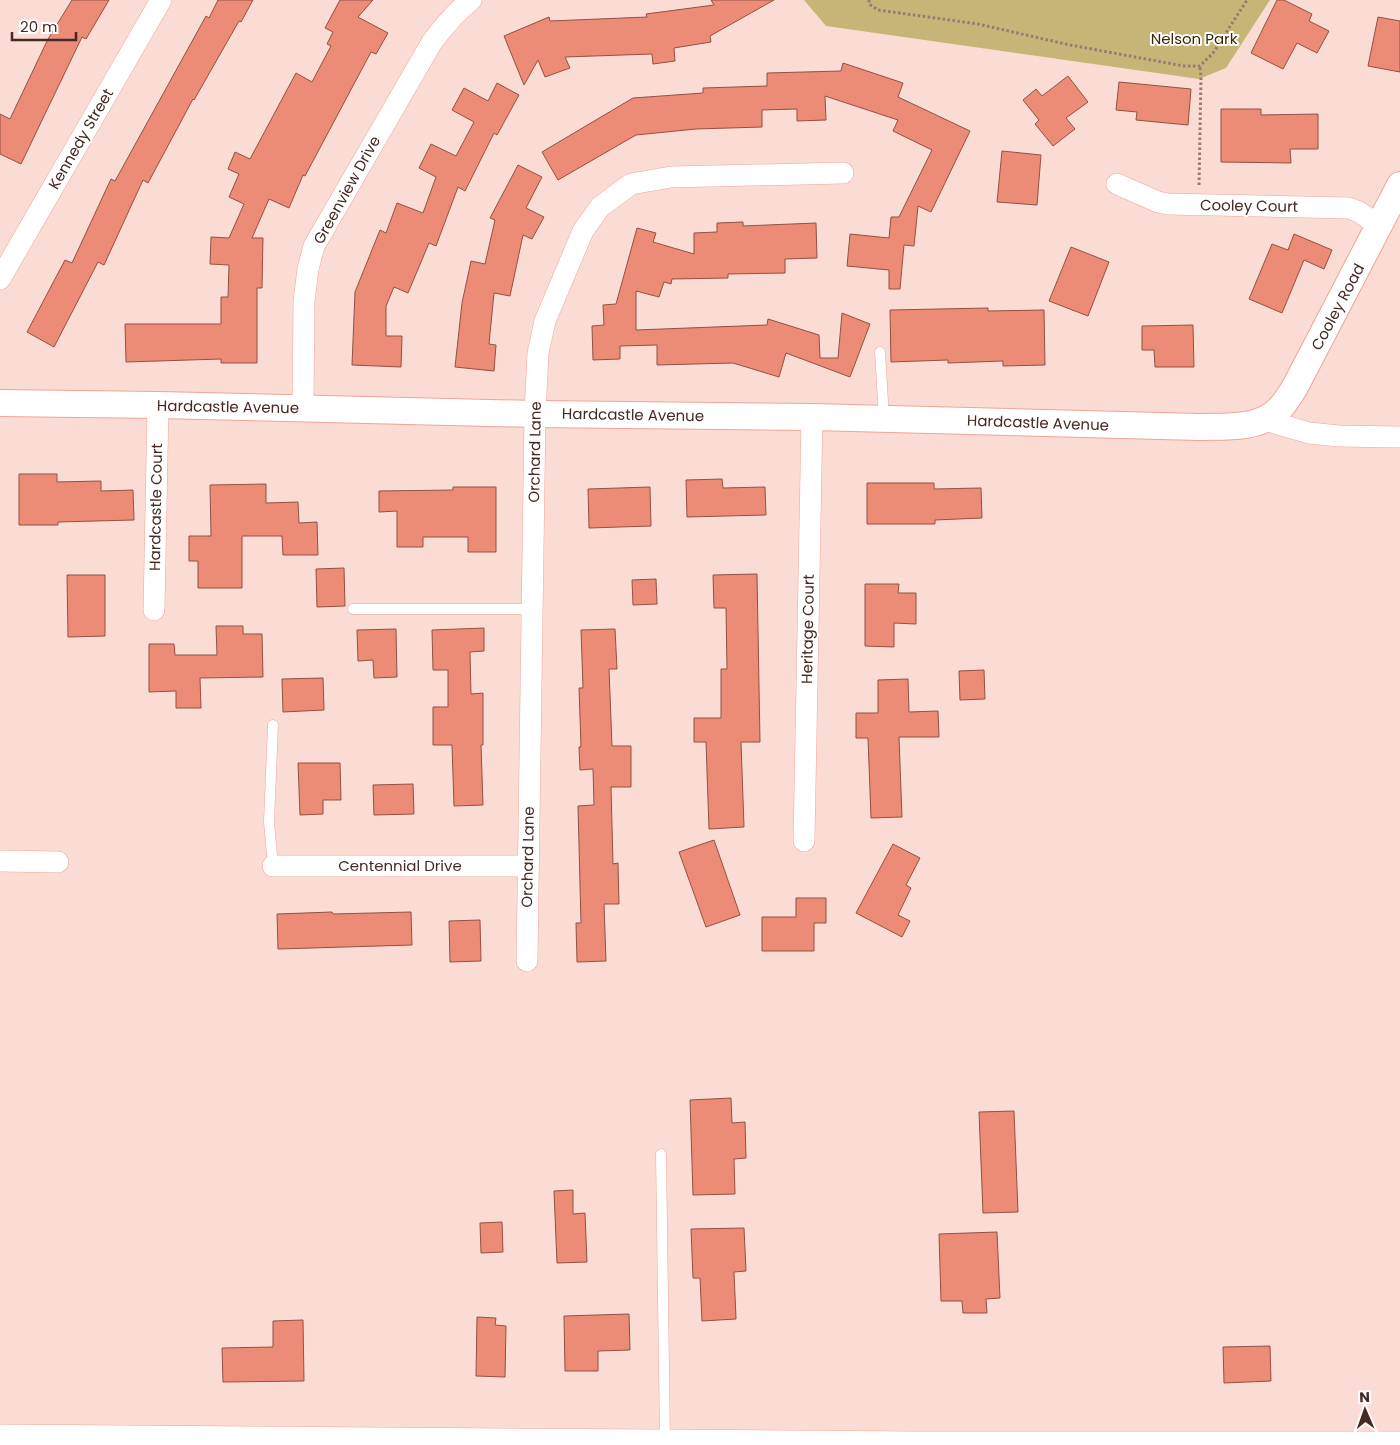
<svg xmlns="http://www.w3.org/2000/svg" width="1400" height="1445" viewBox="0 0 1400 1445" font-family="Poppins,sans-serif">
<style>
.green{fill:#c7b578}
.building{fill:#ec8b76;stroke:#935143}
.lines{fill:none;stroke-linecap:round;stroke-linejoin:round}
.service-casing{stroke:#efa595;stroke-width:11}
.minor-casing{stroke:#efa595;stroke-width:22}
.tertiary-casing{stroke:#efa595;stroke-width:28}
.path{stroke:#987a73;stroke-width:3;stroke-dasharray:2.5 2.5;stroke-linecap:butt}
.service{stroke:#fff;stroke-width:10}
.minor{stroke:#fff;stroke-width:21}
.tertiary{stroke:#fff;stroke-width:26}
.labels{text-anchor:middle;stroke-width:4;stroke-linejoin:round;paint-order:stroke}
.park-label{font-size:15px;fill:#352a00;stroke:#fff}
.street-label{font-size:15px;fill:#462922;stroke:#fff}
</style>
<rect width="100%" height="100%" fill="#fbdcd4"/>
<path class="green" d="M 804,0 L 1270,0 L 1226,68 L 1199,79 L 826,26 Z"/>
<g class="building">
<path d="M 72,0 L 109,0 L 86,39 L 82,37 L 21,164 L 0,154 L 0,114 L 10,119 L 48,39 Z"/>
<path d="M 218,0 L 253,0 L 241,22 L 239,21 L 194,100 L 193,99 L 148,183 L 143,180 L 104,265 L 98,262 L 54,347 L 27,332 L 65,260 L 72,263 L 111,179 L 115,181 L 206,16 L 209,18 Z"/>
<path d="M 340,0 L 373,0 L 358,17 L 388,33 L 376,54 L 371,52 L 305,176 L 303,175 L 289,208 L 269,199 L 252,238 L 263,238 L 262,288 L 257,288 L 257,363 L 221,363 L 221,359 L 126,362 L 125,324 L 221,324 L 221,297 L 228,297 L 229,265 L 210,264 L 211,237 L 229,238 L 244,204 L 229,197 L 239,174 L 228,169 L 235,152 L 250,159 L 296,73 L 312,82 L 331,46 L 327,44 L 333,32 L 325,28 Z"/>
<path d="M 711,0 L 774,0 L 710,36 L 711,42 L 674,48 L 675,61 L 653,64 L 652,54 L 565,57 L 570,68 L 545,77 L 538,60 L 524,85 L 504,36 L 549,17 L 550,21 L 647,17 L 646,14 L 714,5 Z"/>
<path d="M 1277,0 L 1284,0 L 1312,14 L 1309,21 L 1329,31 L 1317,53 L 1297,43 L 1283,69 L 1251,53 Z"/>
<path d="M 1378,17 L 1400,21 L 1400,72 L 1368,66 Z"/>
<path d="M 843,63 L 903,83 L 898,97 L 970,131 L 931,212 L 918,206 L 914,246 L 904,245 L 900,289 L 889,289 L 889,270 L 847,266 L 850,234 L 889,238 L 891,217 L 899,217 L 932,150 L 893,131 L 898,120 L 825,96 L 826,120 L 797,121 L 797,109 L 762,110 L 762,127 L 696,129 L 636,135 L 558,180 L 542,152 L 633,98 L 703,93 L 703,88 L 767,86 L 767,73 L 841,71 Z"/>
<path d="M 1068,76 L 1088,102 L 1066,118 L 1075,129 L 1053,146 L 1035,124 L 1039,120 L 1023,100 L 1036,89 L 1042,96 Z"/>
<path d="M 1119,82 L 1191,89 L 1188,125 L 1136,120 L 1137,112 L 1116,110 Z"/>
<path d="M 497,83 L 519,95 L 497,135 L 494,133 L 465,191 L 458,187 L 436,246 L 429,243 L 408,293 L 394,287 L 386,306 L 386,336 L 402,336 L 401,367 L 352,365 L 355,292 L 380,230 L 386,233 L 397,203 L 423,213 L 436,177 L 419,168 L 431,144 L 456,156 L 474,122 L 452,110 L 464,88 L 488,101 Z"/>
<path d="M 1221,109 L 1261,109 L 1261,115 L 1318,114 L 1318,149 L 1290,149 L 1291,163 L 1221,162 Z"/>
<path d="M 1002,151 L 1041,155 L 1037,205 L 997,202 Z"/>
<path d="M 518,165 L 542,177 L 526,208 L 544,217 L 532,239 L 523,235 L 510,296 L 494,293 L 489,344 L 496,345 L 494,371 L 455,367 L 462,303 L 471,261 L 485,264 L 495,220 L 490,218 Z"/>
<path d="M 743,222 L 743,226 L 816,223 L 817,258 L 785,259 L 785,273 L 728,274 L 728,278 L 672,279 L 671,284 L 664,282 L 659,297 L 636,291 L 636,330 L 767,325 L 768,319 L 819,335 L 820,358 L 838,358 L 842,313 L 870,324 L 850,377 L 786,353 L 779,377 L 733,363 L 657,365 L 657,345 L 620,346 L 620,359 L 593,360 L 592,326 L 604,325 L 603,305 L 616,304 L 637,228 L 656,233 L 653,242 L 694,254 L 694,233 L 717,232 L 717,223 Z"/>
<path d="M 1294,234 L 1332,250 L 1324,269 L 1304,260 L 1282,313 L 1249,299 L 1272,244 L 1288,250 Z"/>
<path d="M 1071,247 L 1109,262 L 1088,316 L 1049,301 Z"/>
<path d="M 988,308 L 988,311 L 1044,310 L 1045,365 L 1003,366 L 1003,361 L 948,363 L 948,360 L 891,362 L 890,310 Z"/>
<path d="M 1193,325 L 1194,367 L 1155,367 L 1154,350 L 1142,350 L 1142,326 Z"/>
<path d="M 19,474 L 57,474 L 57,482 L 101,481 L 101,491 L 133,490 L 134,520 L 58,522 L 58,525 L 19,525 Z"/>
<path d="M 722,479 L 723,488 L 765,487 L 766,515 L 687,517 L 686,480 Z"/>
<path d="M 867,483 L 934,483 L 934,489 L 981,488 L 982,518 L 935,520 L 935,524 L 867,524 Z"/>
<path d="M 266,484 L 266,503 L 298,502 L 299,523 L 317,522 L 318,555 L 283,555 L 282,536 L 242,536 L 242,588 L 198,588 L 198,561 L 189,561 L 189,536 L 211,536 L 210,485 Z"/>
<path d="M 453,487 L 496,487 L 496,552 L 468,552 L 468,537 L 423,537 L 423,547 L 397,547 L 397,511 L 379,512 L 379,491 L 453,490 Z"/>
<path d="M 650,487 L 651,526 L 589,528 L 588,489 Z"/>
<path d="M 344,568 L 345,606 L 317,607 L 316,569 Z"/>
<path d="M 757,574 L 760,742 L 741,742 L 744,827 L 709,829 L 706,742 L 694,742 L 694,718 L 721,718 L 721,669 L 727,669 L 726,608 L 714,608 L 713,575 Z"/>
<path d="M 67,575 L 105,575 L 105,636 L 68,637 Z"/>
<path d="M 656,579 L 657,604 L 633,605 L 632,580 Z"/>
<path d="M 865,584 L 899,584 L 898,593 L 916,593 L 916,624 L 894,623 L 894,647 L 865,646 Z"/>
<path d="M 216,626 L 243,626 L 243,634 L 262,634 L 263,677 L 200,678 L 201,708 L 176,708 L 176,691 L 149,692 L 149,644 L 174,644 L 175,655 L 217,655 Z"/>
<path d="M 484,628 L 484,651 L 470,652 L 471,694 L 483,693 L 483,745 L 481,745 L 483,805 L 454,806 L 452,745 L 433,745 L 433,707 L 448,707 L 448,670 L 433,670 L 432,630 Z"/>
<path d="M 396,629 L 397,677 L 374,678 L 373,660 L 358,661 L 357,630 Z"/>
<path d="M 615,629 L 617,669 L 609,669 L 612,746 L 631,746 L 631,787 L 611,787 L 613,864 L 618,863 L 619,904 L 604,904 L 606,961 L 577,962 L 576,923 L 581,923 L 578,806 L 594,805 L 593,769 L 580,770 L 579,747 L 581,747 L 579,688 L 583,688 L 581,630 Z"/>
<path d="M 984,670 L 985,699 L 960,700 L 959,671 Z"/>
<path d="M 323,678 L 324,710 L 283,712 L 282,679 Z"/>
<path d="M 908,679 L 909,712 L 938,711 L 939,737 L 899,737 L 902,817 L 871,818 L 868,738 L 856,738 L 856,713 L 878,713 L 878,680 Z"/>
<path d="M 298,763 L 340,763 L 341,800 L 323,800 L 323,814 L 300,815 Z"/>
<path d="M 413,784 L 414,814 L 374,815 L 373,785 Z"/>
<path d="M 714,840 L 740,915 L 706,927 L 679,852 Z"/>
<path d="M 893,844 L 920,858 L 906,885 L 911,888 L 898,915 L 910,921 L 902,937 L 856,913 Z"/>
<path d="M 796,898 L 826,898 L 826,923 L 814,923 L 814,951 L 762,951 L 762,917 L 796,917 Z"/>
<path d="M 332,912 L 333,914 L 411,912 L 412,945 L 278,949 L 277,914 Z"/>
<path d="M 480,920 L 481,961 L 450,962 L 449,921 Z"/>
<path d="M 731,1098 L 732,1123 L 745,1122 L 746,1158 L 734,1159 L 735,1194 L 693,1195 L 690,1100 Z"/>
<path d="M 1014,1111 L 1018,1212 L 983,1213 L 979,1112 Z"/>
<path d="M 573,1190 L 573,1214 L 585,1213 L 587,1262 L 557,1263 L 554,1191 Z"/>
<path d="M 502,1222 L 503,1252 L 481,1253 L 480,1223 Z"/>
<path d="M 744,1228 L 746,1271 L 734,1272 L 736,1319 L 702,1321 L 700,1278 L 693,1278 L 691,1229 Z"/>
<path d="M 997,1232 L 1000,1298 L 986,1299 L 987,1313 L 963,1313 L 962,1301 L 941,1301 L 939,1234 Z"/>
<path d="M 629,1314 L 630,1350 L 598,1351 L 598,1371 L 565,1371 L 564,1316 Z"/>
<path d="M 477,1317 L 496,1318 L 495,1325 L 506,1326 L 505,1377 L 476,1376 Z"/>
<path d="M 303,1320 L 304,1381 L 223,1382 L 222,1348 L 273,1347 L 273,1321 Z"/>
<path d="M 1270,1346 L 1271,1381 L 1224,1383 L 1223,1347 Z"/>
</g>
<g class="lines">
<defs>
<g id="service">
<path d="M 880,352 L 884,418"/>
<path d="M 353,609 L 533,609"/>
<path d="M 273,866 L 269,822 L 273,725"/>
<path d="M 661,1154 L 665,1440"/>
</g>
<g id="minor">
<path d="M 1117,184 L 1158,202 L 1168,204 L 1349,208 L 1359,212 L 1380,226"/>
<path d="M 0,279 L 161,0"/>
<path d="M 303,408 L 304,301 L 308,269 L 314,246 L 432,42 C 444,26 456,12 471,0"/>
<path d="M 1265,420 L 1309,433 L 1339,436 L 1400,437"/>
<path d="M 154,610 L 158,405"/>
<path d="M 804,841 L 812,417"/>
<path d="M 0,861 L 58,862"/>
<path d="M 273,866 L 527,866"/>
<path d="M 527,961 L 535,414 L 538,353 L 545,321 L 583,231 L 600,207 L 631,184 L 671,177 L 843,173"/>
<path d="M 0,1435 L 913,1442 L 1400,1442"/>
</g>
<path id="tertiary" d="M 0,403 L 158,405 L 535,414 L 812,417 L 1199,427 C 1222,426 1253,429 1272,415 C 1283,408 1290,395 1296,385 L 1400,185"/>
</defs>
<use href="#service" class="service-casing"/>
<use href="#minor" class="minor-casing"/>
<use href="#tertiary" class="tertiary-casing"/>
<g class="path">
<path d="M 869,0 L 869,4 L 878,10 L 978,24 L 1070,45 L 1184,66 L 1200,66 L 1213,53 L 1247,0"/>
<path d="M 1199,185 L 1201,78 L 1200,66"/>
</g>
<use href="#service" class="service"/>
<use href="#minor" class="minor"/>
<use href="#tertiary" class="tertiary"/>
</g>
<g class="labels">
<g class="park-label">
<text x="1194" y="44">Nelson Park</text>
</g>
<g class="street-label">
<text transform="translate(81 139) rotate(-60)" y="5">Kennedy Street</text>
<text transform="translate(347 190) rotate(-61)" y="5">Greenview Drive</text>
<text transform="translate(1249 206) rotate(1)" y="5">Cooley Court</text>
<text transform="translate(1338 307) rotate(-62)" y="5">Cooley Road</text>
<text transform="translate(228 407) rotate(1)" y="5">Hardcastle Avenue</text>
<text transform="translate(633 415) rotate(1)" y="5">Hardcastle Avenue</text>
<text transform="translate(1038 423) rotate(2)" y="5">Hardcastle Avenue</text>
<text transform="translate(535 452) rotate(-89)" y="5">Orchard Lane</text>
<text transform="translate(156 507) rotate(-89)" y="5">Hardcastle Court</text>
<text transform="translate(808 629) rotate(-89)" y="5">Heritage Court</text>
<text transform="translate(528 857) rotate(-89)" y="5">Orchard Lane</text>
<text x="400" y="871">Centennial Drive</text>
</g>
</g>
<g transform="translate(1365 1410) rotate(358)" stroke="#ffffff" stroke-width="4" paint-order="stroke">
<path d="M0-4L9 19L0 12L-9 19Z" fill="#462922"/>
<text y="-8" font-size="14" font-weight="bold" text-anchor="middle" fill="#462922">N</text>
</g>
<path d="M12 32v8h64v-8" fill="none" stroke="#462922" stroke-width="2.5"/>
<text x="20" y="32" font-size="15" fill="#462922" stroke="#ffffff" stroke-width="4" paint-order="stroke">20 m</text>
</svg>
